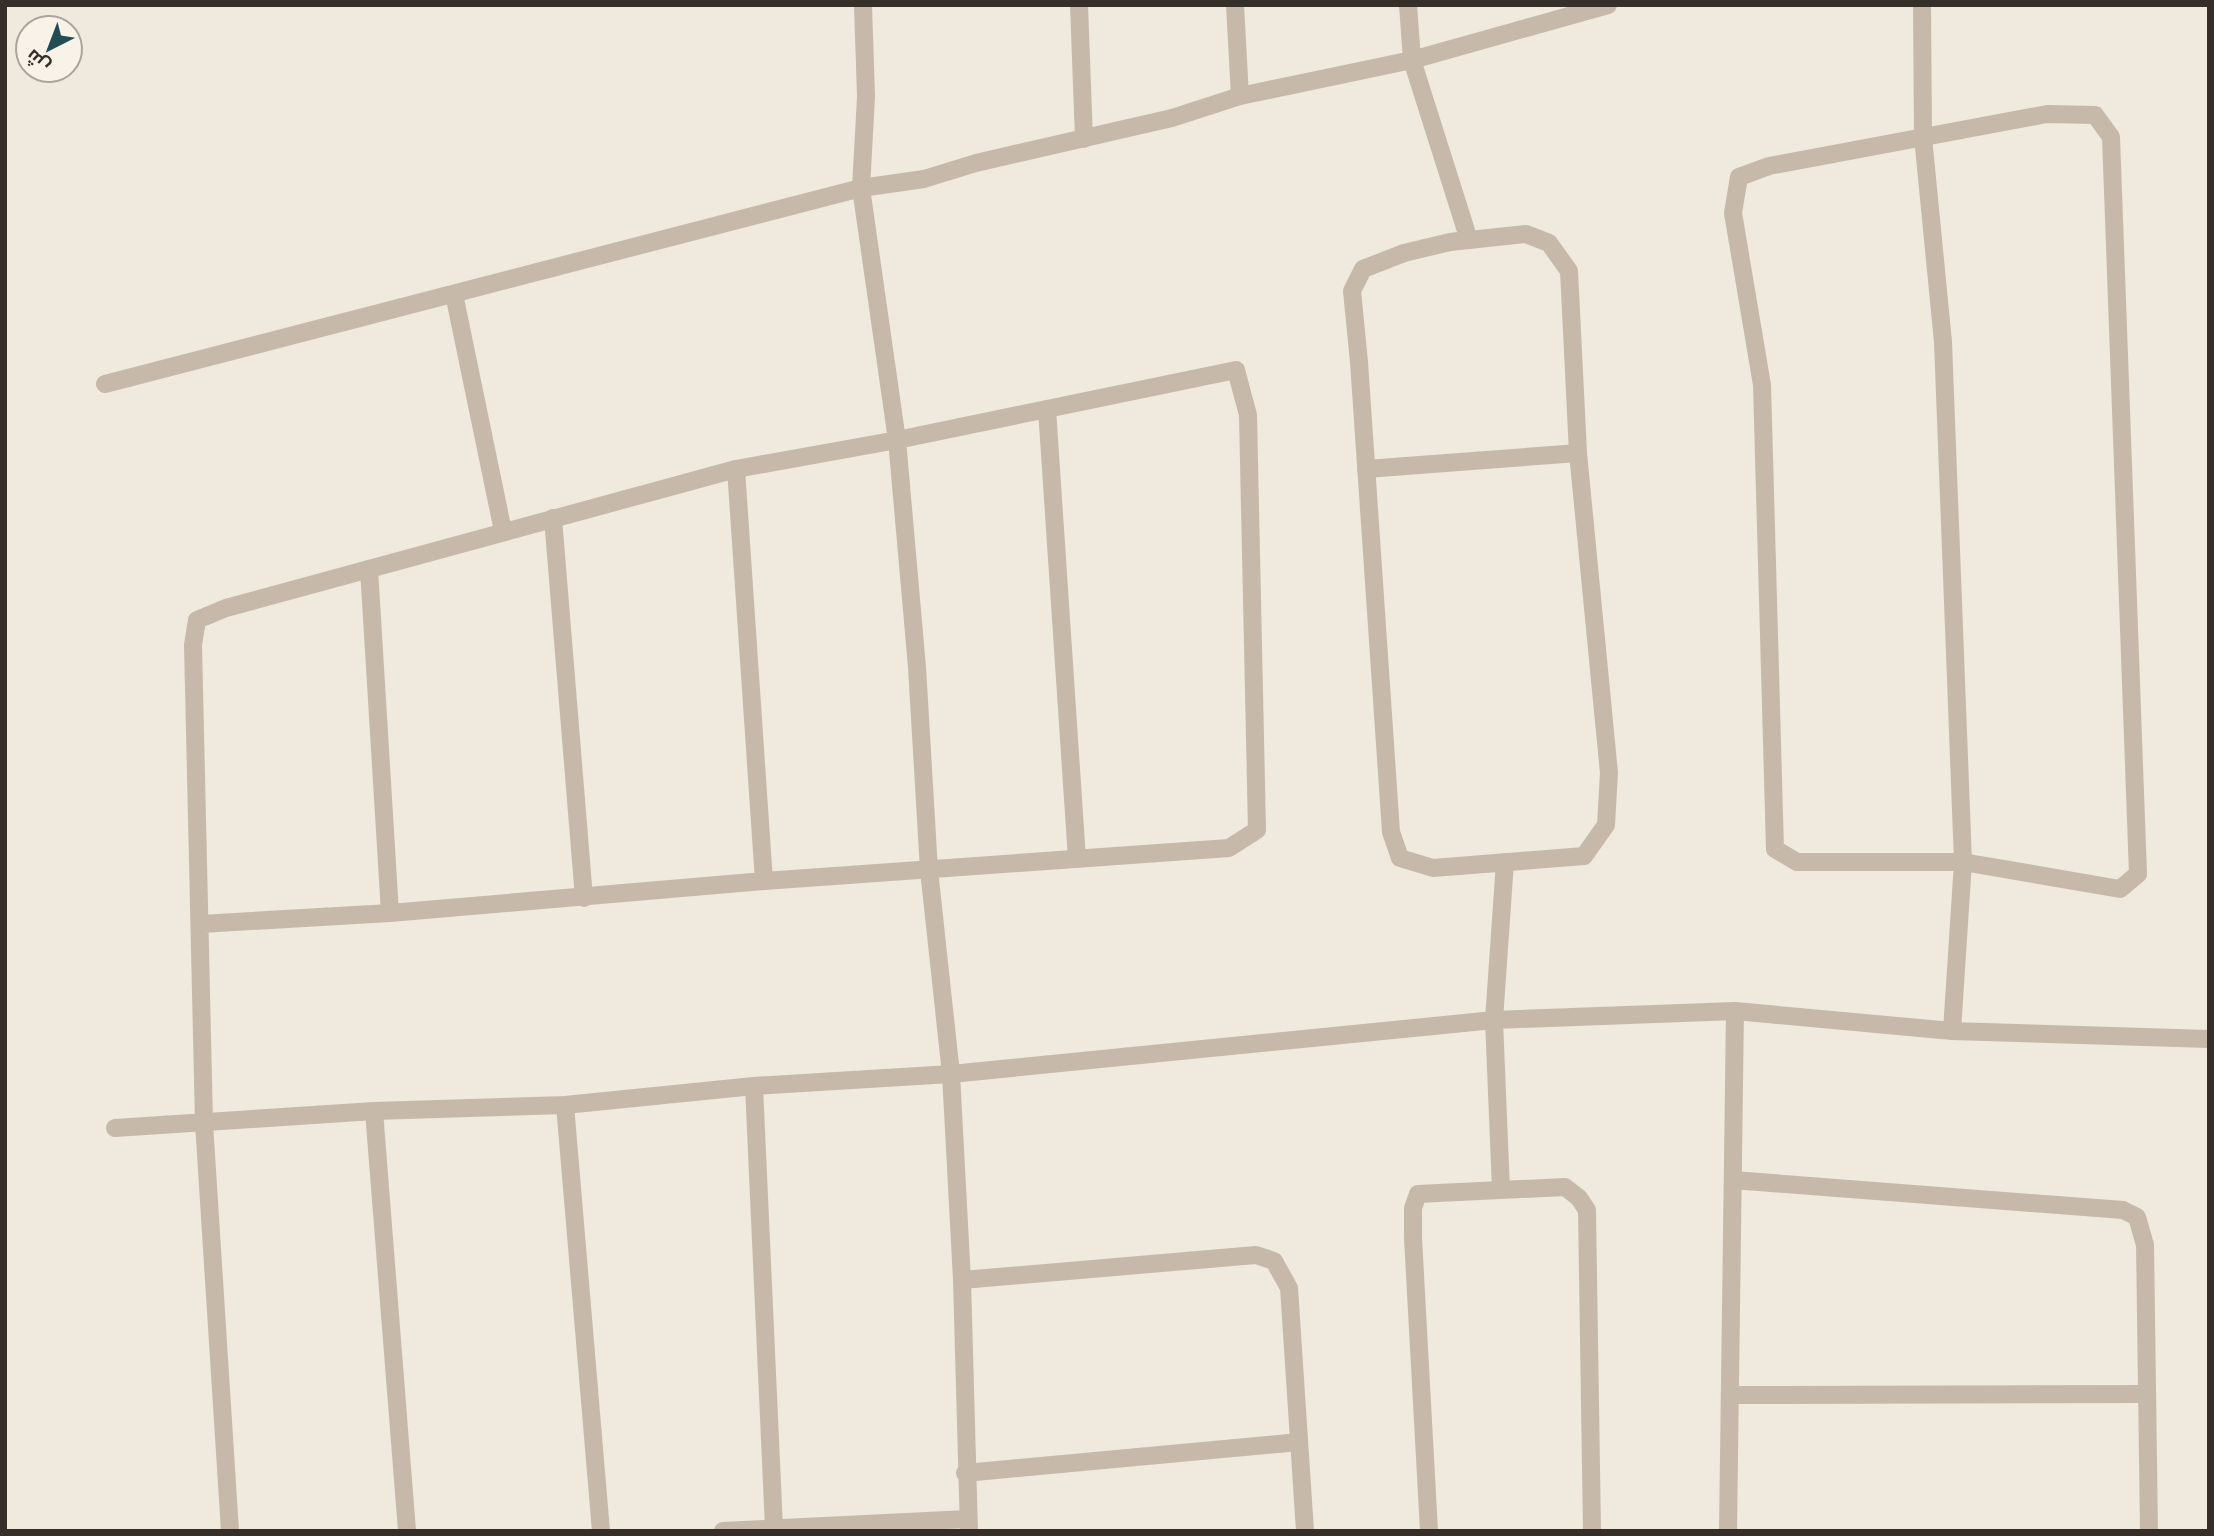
<svg xmlns="http://www.w3.org/2000/svg" width="2214" height="1536" viewBox="0 0 2214 1536" font-family="Manrope,Cairo,sans-serif">
<style>
.lines{fill:none;stroke-linecap:round;stroke-linejoin:round}
.minor{stroke:#c7b9aa;stroke-width:18}
</style>
<rect width="100%" height="100%" fill="#f0e9dd"/>
<g class="lines">
<g class="minor">
<path d="M 863,5 L 866,97 L 861,188 L 924,179 L 976,163 L 1172,118 L 1240,96 L 1412,60 L 1608,5"/>
<path d="M 1079,5 L 1084,139"/>
<path d="M 1235,5 L 1240,96"/>
<path d="M 1408,5 L 1412,60 L 1469,240"/>
<path d="M 1922,5 L 1923,137 L 1943,342 L 1963,862 L 1952,1031"/>
<path d="M 2047,114 L 2095,115 L 2111,137 L 2138,874 L 2120,889 L 1963,862 L 1797,862 L 1775,849 L 1762,385 L 1733,213 L 1739,177 L 1769,166 Z"/>
<path d="M 1526,234 L 1549,243 L 1569,271 L 1578,453 L 1609,773 L 1606,825 L 1584,856 L 1433,868 L 1400,858 L 1391,832 L 1359,362 L 1352,291 L 1363,269 L 1404,253 L 1450,242 Z"/>
<path d="M 454,294 L 503,531"/>
<path d="M 105,384 L 861,188 L 897,440 L 917,667 L 929,870 L 951,1074 L 962,1280 L 969,1531"/>
<path d="M 1047,409 L 1077,859"/>
<path d="M 736,469 L 764,881"/>
<path d="M 1366,469 L 1578,453"/>
<path d="M 553,518 L 584,898"/>
<path d="M 369,569 L 390,913"/>
<path d="M 200,924 L 390,913 L 764,881 L 1229,848 L 1257,830 L 1248,415 L 1236,370 L 897,440 L 736,469 L 226,608 L 197,620 L 193,645 L 204,1123 L 230,1531"/>
<path d="M 754,1086 L 774,1528"/>
<path d="M 565,1105 L 601,1531"/>
<path d="M 374,1111 L 407,1531"/>
<path d="M 115,1128 L 374,1111 L 565,1105 L 754,1086 L 951,1074 L 1494,1020 L 1505,862"/>
<path d="M 1733,1180 L 2123,1210 L 2137,1217 L 2145,1245 L 2149,1531"/>
<path d="M 1501,1190 L 1494,1020 L 1735,1011 L 1952,1031 L 2209,1039"/>
<path d="M 962,1280 L 1256,1255 L 1274,1261 L 1289,1288 L 1305,1531"/>
<path d="M 1730,1395 L 2147,1394"/>
<path d="M 965,1473 L 1299,1442"/>
<path d="M 723,1531 L 968,1519"/>
<path d="M 1429,1531 L 1413,1238 L 1413,1208 L 1418,1194 L 1565,1187 L 1579,1198 L 1587,1210 L 1592,1531"/>
<path d="M 1728,1531 L 1735,1011"/>
</g>
</g>
<rect width="2214" height="1536" fill="none" stroke="#352e29" stroke-width="14"/>
<g transform="translate(49 49) rotate(222)"><circle r="33" fill="#f8f2e9" stroke="#aaa49c" stroke-width="2"/>
<path d="M0-5L12 26L0 18L-12 26Z" fill="#224d54"/>
<text y="-10" font-size="19" font-weight="bold" text-anchor="middle" fill="#352e29">ش</text>
</g>
</svg>
